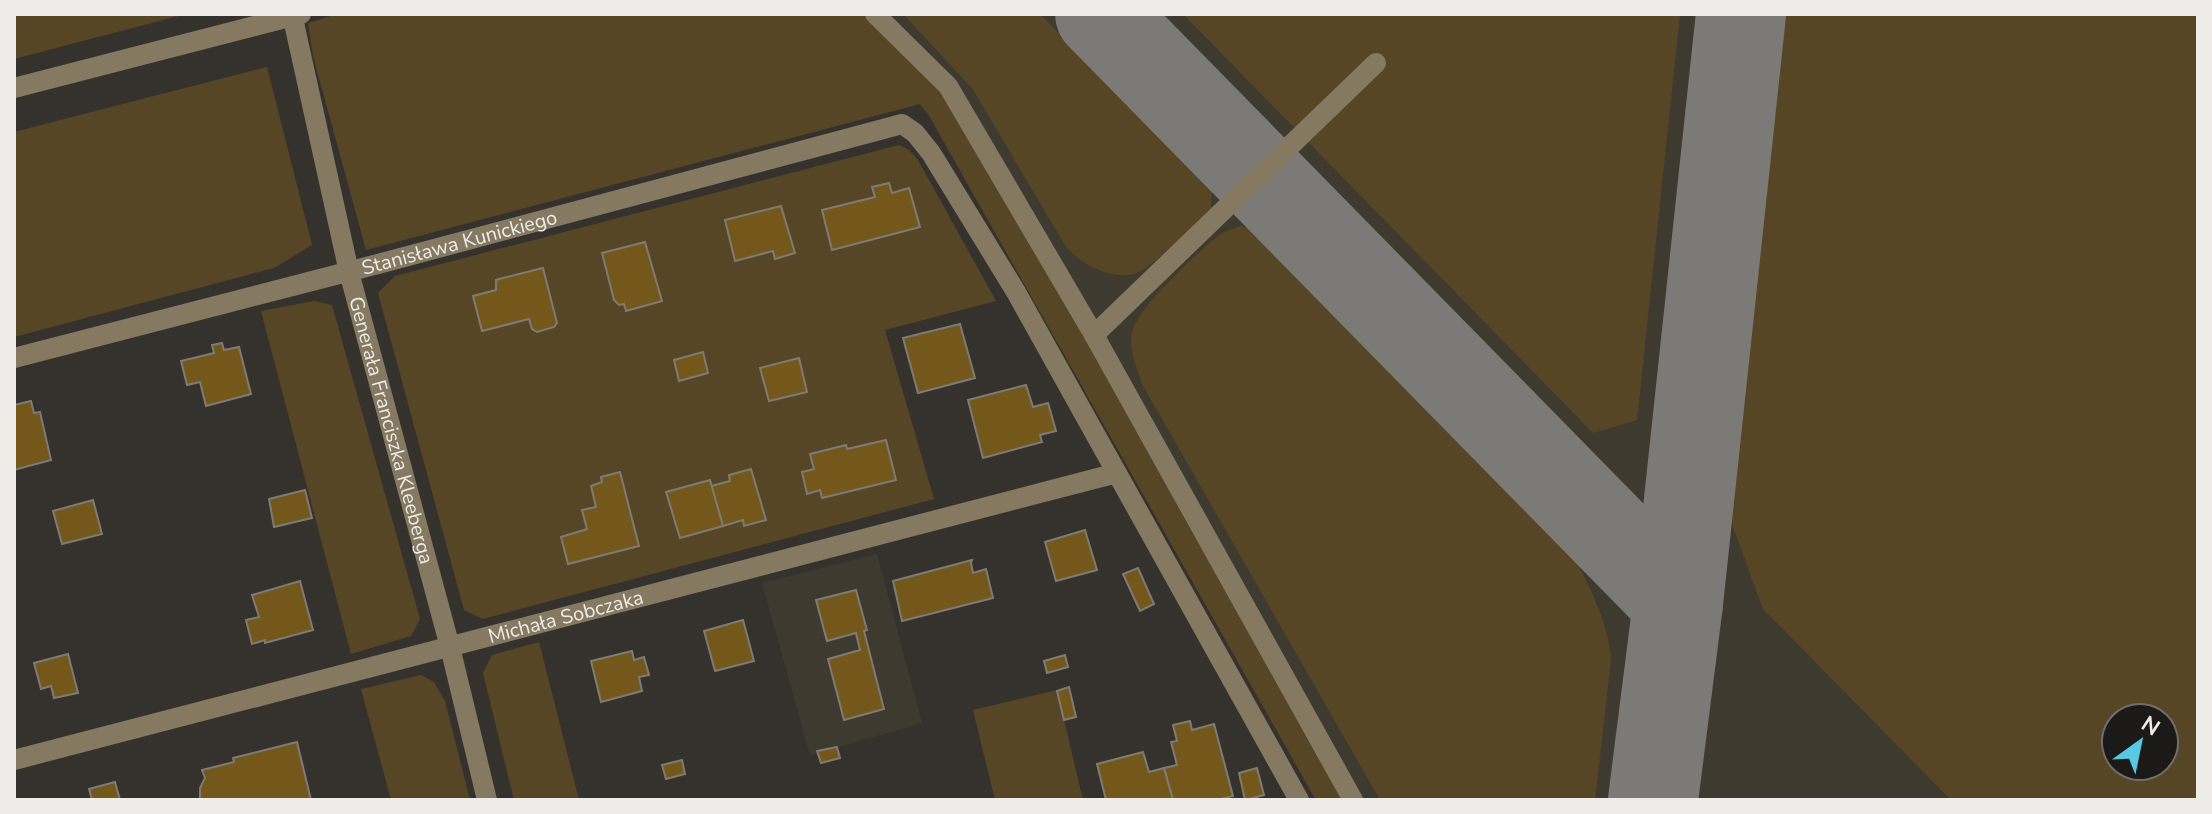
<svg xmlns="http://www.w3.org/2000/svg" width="2212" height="814" viewBox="0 0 2212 814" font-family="'Nunito Sans',sans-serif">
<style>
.built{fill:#3f3a30;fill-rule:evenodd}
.green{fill:#574625;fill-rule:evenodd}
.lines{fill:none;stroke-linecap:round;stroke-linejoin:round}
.taxiway{stroke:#7c7a76;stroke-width:90}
.building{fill:#74581b;stroke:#7d7b76;stroke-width:2}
.minor{stroke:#857961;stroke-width:20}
.labels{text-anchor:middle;stroke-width:8;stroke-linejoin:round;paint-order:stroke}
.street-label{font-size:20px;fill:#edece9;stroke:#1b1a18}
</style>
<rect width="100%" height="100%" fill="#35322e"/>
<g class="built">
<path d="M 828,14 L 2198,14 L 2198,800 L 1316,800 L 928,114 ZM 2116,718 L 2164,718 L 2164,766 L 2116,766 Z"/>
<path d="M 877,554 L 922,723 L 810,755 L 762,583 Z"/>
</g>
<g class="green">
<path d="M 14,14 L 186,14 L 14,59 Z"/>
<path d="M 337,14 L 868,14 L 952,103 L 1348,800 L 1316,800 L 928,114 L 920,104 L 366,250 L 313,56 L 308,23 Z"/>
<path d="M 903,14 L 1040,14 L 1212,188 L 1211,208 C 1196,222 1151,270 1134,274 C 1110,280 1081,264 1066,247 L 972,88 Z"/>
<path d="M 1183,14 L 1680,14 L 1637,420 L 1593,433 Z"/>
<path d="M 1781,14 L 2198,14 L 2198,800 L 1951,800 L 1763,609 L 1726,508 ZM 2116,718 L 2164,718 L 2164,766 L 2116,766 Z"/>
<path d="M 267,67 L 312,245 L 274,268 L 14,337 L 14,132 Z"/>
<path d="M 899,145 L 909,150 L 918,160 L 996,301 L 885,330 L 934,499 L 483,619 L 464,610 L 378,293 L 395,276 Z"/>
<path d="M 1241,226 L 1258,232 L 1575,557 C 1590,589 1609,624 1611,660 L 1595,800 L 1380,800 L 1142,384 C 1137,367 1127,347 1133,329 C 1140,306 1198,252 1218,236 C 1224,231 1233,229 1241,226 Z"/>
<path d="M 314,301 L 332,305 L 420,619 L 411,636 L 351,654 L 261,311 Z"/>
<path d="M 539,642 L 579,800 L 514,800 L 483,673 L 492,655 Z"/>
<path d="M 421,675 L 434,682 L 445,701 L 470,800 L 391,800 L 361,689 Z"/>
<path d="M 1057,690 L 1083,800 L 995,800 L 973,710 Z"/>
</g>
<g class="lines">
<g class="taxiway">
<path d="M 1100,14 L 1678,603"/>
<path d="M 1653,800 L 1678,603 L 1741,14"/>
</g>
</g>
<g class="building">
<path d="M 889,183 L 892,193 L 909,188 L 920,227 L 832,250 L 822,210 L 875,197 L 872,187 Z"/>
<path d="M 781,206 L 795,253 L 775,259 L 773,251 L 735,261 L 725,220 Z"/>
<path d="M 645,242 L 662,301 L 626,311 L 624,304 L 619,305 L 614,300 L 602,253 Z"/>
<path d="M 543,268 L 557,323 L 554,327 L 537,332 L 532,329 L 529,319 L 482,331 L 473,296 L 496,290 L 496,280 L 499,279 Z"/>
<path d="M 960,324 L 975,378 L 918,393 L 903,338 Z"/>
<path d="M 222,343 L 224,350 L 239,347 L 251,394 L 206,406 L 200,382 L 187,385 L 181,361 L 214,353 L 212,345 Z"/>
<path d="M 703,352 L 708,373 L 679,381 L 674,360 Z"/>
<path d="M 799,358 L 807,392 L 769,401 L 760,368 Z"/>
<path d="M 1026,385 L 1033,407 L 1048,403 L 1056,431 L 1040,435 L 1042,442 L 983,458 L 968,400 Z"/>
<path d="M 31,401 L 34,413 L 40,412 L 51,460 L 14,470 L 14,405 Z"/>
<path d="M 886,440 L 896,480 L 822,498 L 820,490 L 807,494 L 802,472 L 814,469 L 810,454 L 846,445 L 847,449 Z"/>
<path d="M 751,469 L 766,520 L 744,526 L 743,520 L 723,526 L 711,486 L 730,481 L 729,475 Z"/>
<path d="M 620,472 L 639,546 L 568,564 L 561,537 L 587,529 L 582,510 L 596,507 L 591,486 L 602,482 L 601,477 Z"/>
<path d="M 710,480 L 723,526 L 680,538 L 666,492 Z"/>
<path d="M 305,490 L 312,518 L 274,527 L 269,499 Z"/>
<path d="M 93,500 L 102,534 L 62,544 L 53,511 Z"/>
<path d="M 1085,530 L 1097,570 L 1056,581 L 1045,542 Z"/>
<path d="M 972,560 L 971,563 L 973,573 L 986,569 L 993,598 L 902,621 L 893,581 Z"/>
<path d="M 1138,568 L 1154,604 L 1140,611 L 1123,574 Z"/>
<path d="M 300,581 L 313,630 L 265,643 L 265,640 L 252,644 L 246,620 L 259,617 L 252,595 Z"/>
<path d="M 856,590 L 867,630 L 864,631 L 884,709 L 844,720 L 828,659 L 860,650 L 856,633 L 827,641 L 816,600 Z"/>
<path d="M 743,620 L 754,661 L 715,671 L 704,631 Z"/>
<path d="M 632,651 L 634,660 L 644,657 L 649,675 L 639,677 L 642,691 L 601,702 L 591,661 Z"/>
<path d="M 68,654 L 78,693 L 54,698 L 51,686 L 41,689 L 34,663 Z"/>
<path d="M 1065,655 L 1068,667 L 1047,673 L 1044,661 Z"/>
<path d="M 1069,687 L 1076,717 L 1064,720 L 1057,691 Z"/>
<path d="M 1190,721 L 1192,730 L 1214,724 L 1233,796 L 1217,800 L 1173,800 L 1164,768 L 1177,765 L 1171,742 L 1177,741 L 1173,725 Z"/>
<path d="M 297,742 L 311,800 L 200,800 L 200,788 L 205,778 L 202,770 L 234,762 L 233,758 Z"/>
<path d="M 837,747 L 840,758 L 821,763 L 817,751 Z"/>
<path d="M 1143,752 L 1149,772 L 1164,768 L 1173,800 L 1106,800 L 1097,764 Z"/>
<path d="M 682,760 L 685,774 L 666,779 L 662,765 Z"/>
<path d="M 1257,768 L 1264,795 L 1245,800 L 1239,773 Z"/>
<path d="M 115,782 L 120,800 L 92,800 L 89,789 Z"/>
</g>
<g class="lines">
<g class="minor">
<path id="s1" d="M 292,14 L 349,272 L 450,647 L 487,800"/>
<path d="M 875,14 L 948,86 L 1094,335 L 1353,800"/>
<path d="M 14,88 L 301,14"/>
<path d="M 1094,335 L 1376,63"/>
<path id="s2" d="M 14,358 L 378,264 L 902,124 L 915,133 L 931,153 L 1016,292 L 1299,800"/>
<path id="s3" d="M 14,760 L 1117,473"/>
</g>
</g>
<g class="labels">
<g class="street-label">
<text dy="7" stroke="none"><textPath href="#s2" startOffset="460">Stanisława Kunickiego</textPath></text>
<text dy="7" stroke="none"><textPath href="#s1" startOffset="428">Generała Franciszka Kleeberga</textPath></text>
<text dy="7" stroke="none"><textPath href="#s3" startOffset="570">Michała Sobczaka</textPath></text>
</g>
</g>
<rect width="2212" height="814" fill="none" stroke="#edece9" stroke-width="32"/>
<g transform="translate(2140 742) rotate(33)"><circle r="38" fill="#1b1a18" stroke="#6f6e6c" stroke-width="2"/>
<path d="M0-6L14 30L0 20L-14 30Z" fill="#58c9e3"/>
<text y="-12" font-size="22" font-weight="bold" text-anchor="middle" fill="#edece9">N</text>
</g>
</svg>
